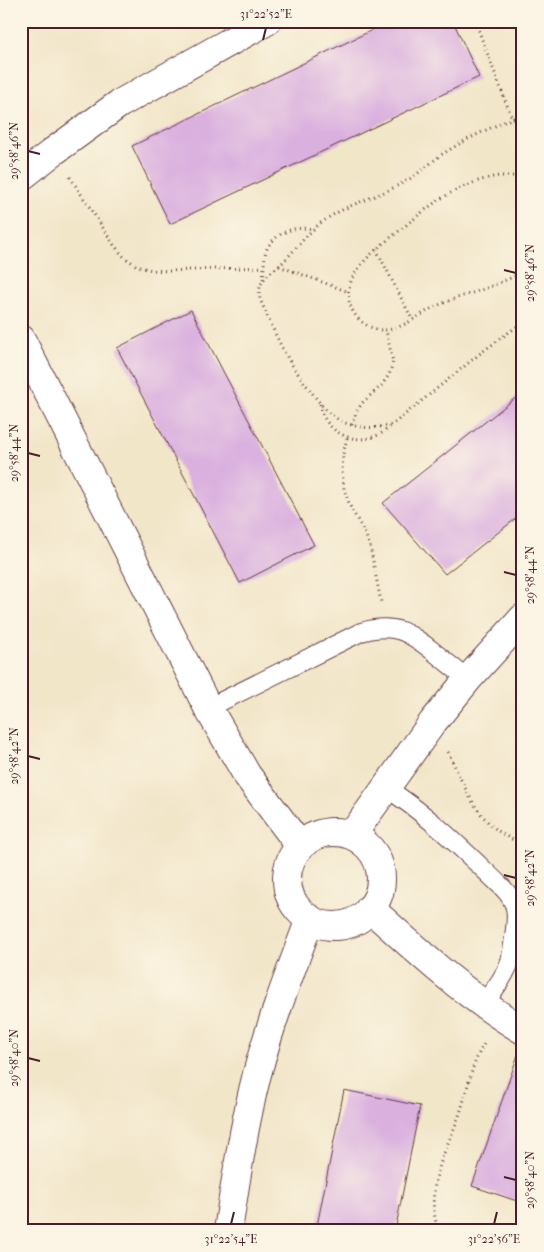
<svg xmlns="http://www.w3.org/2000/svg" width="544" height="1252" viewBox="0 0 544 1252" font-family="'IM FELL French Canon',serif">
<style>
.building{fill:#dab0df}
.lines{fill:none;stroke-linecap:round;stroke-linejoin:round}
.lane-casing{stroke:#633d43;stroke-width:20}
.street-casing{stroke:#633d43;stroke-width:30}
.path{stroke:#633d43;stroke-width:3;stroke-dasharray:1 4;stroke-linecap:butt}
.lane{stroke:#fff;stroke-width:18}
.street{stroke:#fff;stroke-width:28}
.ticks{fill:none;stroke:#4a1f2b;stroke-width:2}
.neatline{fill:none;stroke:#4a1f2b;stroke-width:2}
.ticks-label{font-size:12px;text-anchor:middle;fill:#4a1f2b}
</style>
<rect width="100%" height="100%" fill="#fcf5e5"/>
<filter id="ink" filterUnits="userSpaceOnUse"><feTurbulence type="fractalNoise" baseFrequency=".02" numOctaves="2"/><feDisplacementMap in="SourceGraphic" scale="10" xChannelSelector="R" yChannelSelector="G"/><feConvolveMatrix kernelMatrix="1 2 1 2 8 2 1 2 1" color-interpolation-filters="sRGB"/></filter>
<filter id="wash" filterUnits="userSpaceOnUse"><feTurbulence type="fractalNoise" baseFrequency=".0096" numOctaves="4" result="noise"/><feDisplacementMap in="SourceGraphic" scale="20" xChannelSelector="R" yChannelSelector="G"/><feGaussianBlur stdDeviation="1.12" result="paint"/><feColorMatrix in="noise" values="0 0 0 0 0 0 0 0 0 0 0 0 0 0 0 0 0 1.4 0 .05"/><feComposite in="paint" operator="in"/></filter>
<g filter="url(#wash)">
<rect width="100%" height="100%" fill="#f2e6c9"/>
<g id="blocks">
<g class="building">
<path d="M 391,21 L 453,21 L 479,77 L 170,224 L 132,146 Z"/>
<path d="M 191,310 L 314,545 L 240,583 L 117,348 Z"/>
<path d="M 523,392 L 523,513 L 445,574 L 383,503 Z"/>
<path d="M 519,1052 L 523,1053 L 523,1203 L 472,1186 Z"/>
<path d="M 344,1090 L 420,1106 L 395,1231 L 316,1231 Z"/>
</g>
</g>
</g>
<g filter="url(#ink)">
<use href="#blocks" fill-opacity="0" stroke="#633d43" stroke-width="1"/>
<g class="lines">
<defs>
<g id="lane">
<path d="M 208,708 L 361,632 C 394,622 409,632 434,652 C 445,661 456,670 468,679"/>
<path d="M 386,788 C 429,815 465,852 502,887 C 519,904 517,915 514,937 C 513,945 512,953 510,961 C 505,977 493,991 484,1004"/>
</g>
<g id="street">
<path d="M 21,177 L 54,151 L 119,104 L 267,21"/>
<path d="M 21,339 L 208,708 L 247,775 L 300,846"/>
<circle cx="334" cy="879" r="47"/>
<path d="M 352,835 L 433,722 L 468,679 L 523,618"/>
<path d="M 370,908 C 418,952 467,997 523,1030"/>
<path d="M 228,1231 C 236,1178 244,1125 257,1074 C 271,1021 291,970 310,919"/>
</g>
</defs>
<use href="#lane" class="lane-casing"/>
<use href="#street" class="street-casing"/>
<g class="path">
<path d="M 475,21 L 512,118 L 523,121"/>
<path d="M 523,114 C 495,125 466,139 441,155 C 429,164 418,175 404,182 C 379,197 349,203 325,220 C 309,230 294,252 280,265 C 274,270 267,274 263,281 C 259,286 259,292 260,299 C 269,320 278,342 290,362 C 296,371 303,381 310,390 C 318,401 327,413 339,420 C 356,429 374,429 392,425 L 482,352 L 523,322"/>
<path d="M 523,175 C 513,177 502,175 493,177 C 484,179 475,182 467,185 C 441,196 426,209 404,227 C 381,246 332,277 354,313 C 360,323 374,331 386,330 C 406,328 423,311 441,304 C 455,298 470,294 484,289 C 497,284 510,278 523,273"/>
<path d="M 70,177 L 114,245 L 124,257 L 137,266 L 152,270 L 168,271 L 264,267"/>
<path d="M 376,249 L 412,319"/>
<path d="M 279,266 L 349,292"/>
<path d="M 263,279 C 264,270 264,259 266,251 C 270,240 283,231 294,229 C 301,228 308,228 314,229"/>
<path d="M 320,404 C 321,409 322,415 325,419 C 336,437 359,444 378,435 C 383,433 387,429 391,426"/>
<path d="M 352,425 L 356,413 L 362,403 L 381,386 L 389,375 L 393,362 L 386,330"/>
<path d="M 347,438 L 343,454 L 342,471 L 344,489 L 350,506 L 365,534 L 370,546 L 381,602"/>
<path d="M 448,752 C 467,791 478,828 523,844"/>
<path d="M 438,1231 C 435,1219 432,1205 434,1193 C 436,1165 451,1139 460,1113 C 468,1089 471,1063 486,1041"/>
</g>
<use href="#lane" class="lane"/>
<use href="#street" class="street"/>
</g>
</g>
<path class="ticks" d="M 263,40 L 266,28M 28,151 L 40,154M 504,270 L 516,273M 28,453 L 40,456M 504,572 L 516,575M 28,756 L 40,759M 504,875 L 516,878M 28,1058 L 40,1061M 504,1177 L 516,1180M 231,1224 L 234,1212M 494,1224 L 497,1212"/>
<rect width="544" height="1252" fill="none" stroke="#fcf5e5" stroke-width="55"/>
<rect x="28" y="28" width="488" height="1196" class="neatline"/>
<g class="ticks-label">
<text x="266" y="18">31°22'52"E</text>
<text transform="translate(14 151) rotate(-90)" y="4">29°58'46"N</text>
<text transform="translate(530 273) rotate(-90)" y="4">29°58'46"N</text>
<text transform="translate(14 453) rotate(-90)" y="4">29°58'44"N</text>
<text transform="translate(530 575) rotate(-90)" y="4">29°58'44"N</text>
<text transform="translate(14 756) rotate(-90)" y="4">29°58'42"N</text>
<text transform="translate(530 878) rotate(-90)" y="4">29°58'42"N</text>
<text transform="translate(14 1058) rotate(-90)" y="4">29°58'40"N</text>
<text transform="translate(530 1180) rotate(-90)" y="4">29°58'40"N</text>
<text x="231" y="1243">31°22'54"E</text>
<text x="494" y="1243">31°22'56"E</text>
</g>
</svg>
